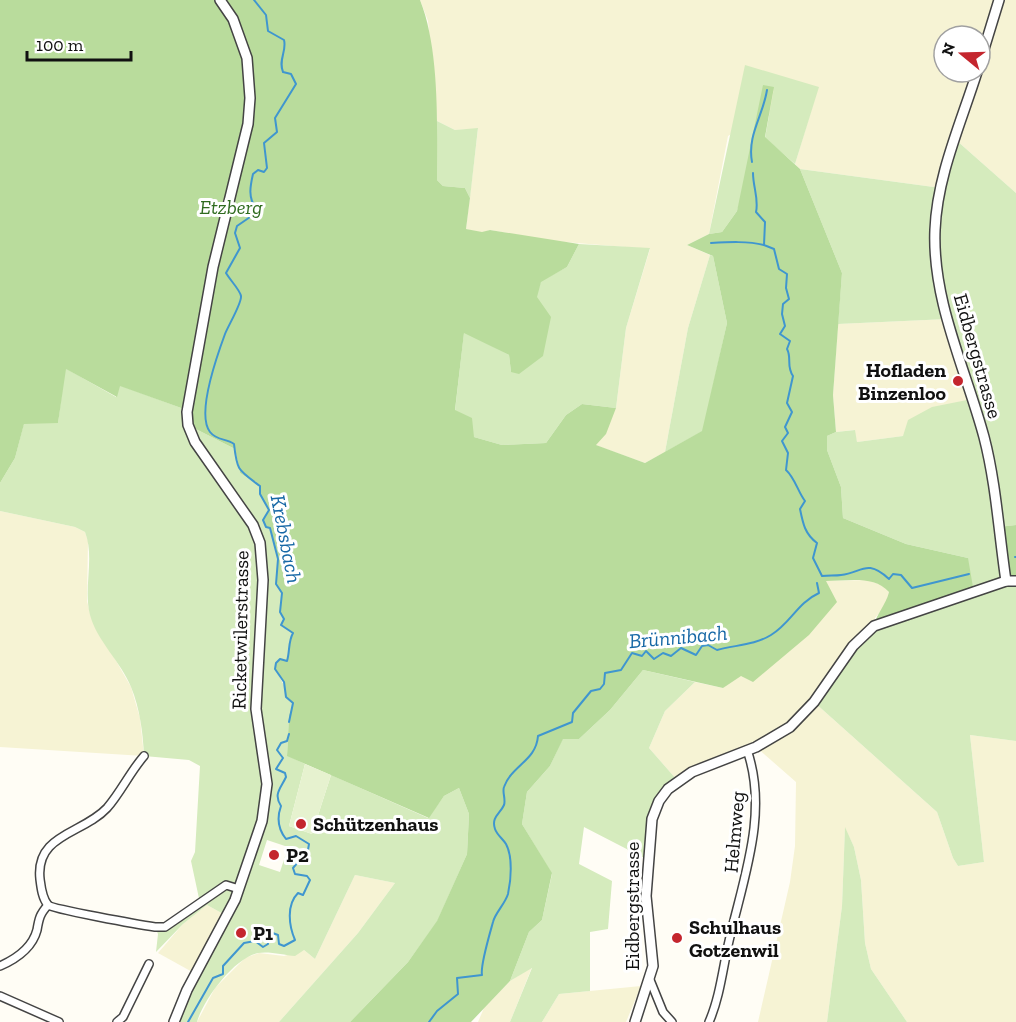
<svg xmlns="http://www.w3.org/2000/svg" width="1016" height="1022" viewBox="0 0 1016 1022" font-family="'Zilla Slab',serif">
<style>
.farmland{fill:#f6f3d4;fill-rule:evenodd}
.green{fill:#d5ebbd;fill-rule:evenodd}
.forest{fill:#b9dc9c}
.pitch{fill:#e6f2cf}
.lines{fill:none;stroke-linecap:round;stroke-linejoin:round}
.stream{stroke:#3f96cf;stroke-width:2}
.minor-casing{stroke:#444;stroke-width:10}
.tertiary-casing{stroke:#444;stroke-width:12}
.minor{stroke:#fff;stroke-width:7}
.tertiary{stroke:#fff;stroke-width:9}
.poi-dot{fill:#c4262e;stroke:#fff;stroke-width:2}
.labels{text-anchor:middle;stroke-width:6;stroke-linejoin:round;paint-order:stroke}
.park-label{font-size:20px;font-style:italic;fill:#2f6b1f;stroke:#fff}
.street-label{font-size:20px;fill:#111;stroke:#fff}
.poi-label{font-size:20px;font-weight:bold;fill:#111;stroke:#fff;text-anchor:start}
.water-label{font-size:21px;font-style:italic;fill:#1768a6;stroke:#fff}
</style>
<rect width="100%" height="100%" fill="#fffdf5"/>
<g class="farmland">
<path d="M 420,0 L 1016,0 L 1016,193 L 956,140 L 941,188 L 800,169 L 795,164 L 818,88 L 728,136 L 709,234 L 687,245 L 710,255 L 688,328 L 665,452 L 645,463 L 595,445 L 616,408 L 626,328 L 650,249 L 552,241 L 490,230 L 482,233 L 466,229 L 478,129 L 455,130 L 437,121 L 428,21 ZM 944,36 L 980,36 L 980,72 L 944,72 Z"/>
<path d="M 948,319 L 973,399 L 903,436 L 857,442 L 854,430 L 836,432 L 833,395 L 838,324 Z"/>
<path d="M 0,511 L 75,527 L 85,532 L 88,541 L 87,601 L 91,617 L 131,687 L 140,718 L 144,756 L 0,747 Z"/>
<path d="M 867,580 L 883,585 L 889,592 L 886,605 L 875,618 L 874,626 L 814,702 L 937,812 L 953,858 L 958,866 L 984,862 L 970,735 L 1016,741 L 1016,1022 L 907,1022 L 871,969 L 865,943 L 861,880 L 854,847 L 845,828 L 842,906 L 827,1022 L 758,1022 L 790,882 L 795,846 L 796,782 L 756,747 L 677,780 L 649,748 L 665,711 L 695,682 L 723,688 L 826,581 Z"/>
<path d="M 355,875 L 395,883 L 358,933 L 279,1022 L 197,1022 L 215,988 L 245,958 L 259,953 L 284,956 L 304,950 L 315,959 Z"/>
<path d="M 207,905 L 227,916 L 196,974 L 158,953 L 183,924 Z"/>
<path d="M 532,967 L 510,1022 L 478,1022 L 484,1008 L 510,981 Z"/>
<path d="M 641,986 L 626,1022 L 542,1022 L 559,994 Z"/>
</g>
<g class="green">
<path d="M 745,65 L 819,87 L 795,164 L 765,138 L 774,88 L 737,211 L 722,232 L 709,234 Z"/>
<path d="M 437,121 L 455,130 L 478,128 L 470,198 L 465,188 L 443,186 L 437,180 Z"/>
<path d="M 956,140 L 1016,193 L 1016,525 L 998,527 L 1016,581 L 1016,741 L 970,735 L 984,862 L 958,866 L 953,858 L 937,812 L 814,702 L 853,646 L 968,558 L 906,544 L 843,518 L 841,487 L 827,450 L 827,436 L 836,432 L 855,430 L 857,442 L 903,436 L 908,420 L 932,407 L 972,399 L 948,319 L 838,324 L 842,273 L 800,169 L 941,188 Z"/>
<path d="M 579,244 L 650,248 L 626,328 L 616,408 L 582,404 L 566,415 L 546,443 L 502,445 L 474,437 L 455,411 L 464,332 L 509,355 L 511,372 L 541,281 L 567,267 Z"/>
<path d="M 710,255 L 713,256 L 727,323 L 703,431 L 665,452 L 688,328 Z"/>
<path d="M 65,368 L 116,397 L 119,385 L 184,409 L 188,425 L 235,449 L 240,473 L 260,486 L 260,494 L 269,510 L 270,528 L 278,559 L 276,584 L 282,593 L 282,601 L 293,633 C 288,642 290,651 287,661 L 276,663 L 275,668 L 293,703 L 289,715 L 287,755 L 305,764 L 289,826 L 312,834 L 331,775 L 428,818 L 444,796 L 459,788 L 469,814 L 467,854 L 437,922 L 408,962 L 350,1022 L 279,1022 L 358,933 L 395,883 L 355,875 L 315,959 L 304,950 L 295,956 C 284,955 269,951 258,953 C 234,958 203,1000 197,1022 L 174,1022 L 227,916 L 207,905 L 183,924 L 156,952 L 158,934 L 155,927 L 165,927 L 200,903 L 191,861 L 195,852 L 200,766 L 189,760 L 144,756 C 143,733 140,709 131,687 C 121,662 97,641 90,615 C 83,588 95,558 85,532 L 75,527 L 0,511 L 0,483 L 15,458 L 24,423 L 58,423 ZM 267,840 L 288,847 L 280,872 L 259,865 Z"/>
<path d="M 643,670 L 695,682 L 665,711 L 649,748 L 677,780 L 659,801 L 648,860 L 584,827 L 579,864 L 612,881 L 608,929 L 590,932 L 590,991 L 559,994 L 542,1022 L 510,1022 L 532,968 L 510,981 L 529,932 L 542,920 L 552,874 L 522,824 L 527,792 L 550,766 L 563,738 L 579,739 L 610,710 Z"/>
<path d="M 845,827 L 854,847 L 861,880 L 865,943 L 871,969 L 907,1022 L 827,1022 L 842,906 Z"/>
</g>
<g class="forest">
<path d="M 0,0 L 420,0 C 440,50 437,126 437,180 L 443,186 L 465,188 L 470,198 L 466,229 L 482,232 L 490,230 L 579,244 L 567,267 L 541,282 L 537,297 L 551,317 L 543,356 L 519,374 L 511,372 L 509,355 L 464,333 L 455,410 L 472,418 L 474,437 L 502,445 L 546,443 L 566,415 L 582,404 L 616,408 L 606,434 L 596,445 L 645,463 L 702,431 L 727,323 L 713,256 L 687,245 L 709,234 L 722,232 L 737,211 L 763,85 L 774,87 L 765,137 L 800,169 L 842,273 L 833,395 L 836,432 L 827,436 L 827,450 L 841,487 L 843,518 L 906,544 L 968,558 L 974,593 L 874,626 C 876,614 886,605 889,592 C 874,575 848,581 826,581 L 837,602 L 809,635 L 753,682 L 741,676 L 723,688 L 643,670 L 610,710 L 579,739 L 563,739 L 550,766 L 527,792 L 522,824 L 552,873 L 542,920 L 529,932 L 510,981 L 471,1022 L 350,1022 L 408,962 L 437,921 L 467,854 L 469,814 L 459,788 L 444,796 L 429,818 L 287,756 L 289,715 L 293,703 L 286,697 L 284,682 L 275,669 L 276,663 L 280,659 L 287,661 C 290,651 288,642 293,633 L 281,625 L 284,619 L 280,612 L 282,593 L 276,584 L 278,559 L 270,529 L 266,527 L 263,520 L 269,510 L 260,494 L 260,486 L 240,473 L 235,449 L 188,425 L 184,409 L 120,386 L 117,397 L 66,369 L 58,423 L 24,424 L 15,458 L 0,483 Z"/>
<path d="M 1016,525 L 1016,581 L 1006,581 L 998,527 Z"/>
</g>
<path class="pitch" d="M 305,764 L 331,775 L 312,834 L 289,826 Z"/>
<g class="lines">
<g class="stream">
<path d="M 254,0 L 266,15 L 268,31 L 284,40 C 287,51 278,60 283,72 L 291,74 L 296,84 L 275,118 L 277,132 L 264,143 L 267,168 L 264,172 L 258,170 L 253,174 C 250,187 248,197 256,209 L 253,215 L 237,226 L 235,233 L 240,248 L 226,273 C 230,280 240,290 241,296 C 242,303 228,326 225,334 C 218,353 196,414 210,432 C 217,441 226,438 234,444 C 237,471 238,470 260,486 L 260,494 L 269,510 L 263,520 L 266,527 L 270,528 L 278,559 L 276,584 L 282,593 L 280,612 L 284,619 L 281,625 L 293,633 C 288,642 290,651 287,661 L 280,659 L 276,663 L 275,669 L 284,682 L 286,697 L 293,703 L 289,722"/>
<path d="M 752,162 C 747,135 763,116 767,90"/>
<path d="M 753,173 C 753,187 759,199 756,212 L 765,222 L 764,245 L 774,249 L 779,269 L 787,274 L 786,288 L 789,299 L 783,304 L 782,314 L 785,326 L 780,334 L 790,341 L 787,349 C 792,358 786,366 793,376 L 787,403 L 792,412 L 785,427 L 788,433 L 782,441 L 788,453 L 786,470 C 795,478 798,492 805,501 L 800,509 C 803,524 805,534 817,543 L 813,558 L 822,576 C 828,575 835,576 841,575 C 862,573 866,558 889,579 L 893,574 L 901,575 L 912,588 L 969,574"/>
<path d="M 711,243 C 729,242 748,241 764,245"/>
<path d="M 1015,557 L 1016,557"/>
<path d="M 188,1022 L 213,978 L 223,974 L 223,966 L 244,943 L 255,941 L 263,947 L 268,944 L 267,935 L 270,932 L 278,935 L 279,944 L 284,946 L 295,940 C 289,926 286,905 298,893 L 303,895 L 310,880 L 307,876 L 295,874 L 293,868 L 308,850 L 309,844 L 296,836 L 286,839 C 278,829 277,817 281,806 C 273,794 281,788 286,777 L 285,773 L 276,769 L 283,758 L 277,750 L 281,743 L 287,741 L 289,734"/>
<path d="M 429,1022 L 437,1011 L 458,994 L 457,978 L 482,975 C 480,966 490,933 493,922 C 495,913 505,904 508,894 C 511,880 513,857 506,844 C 503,839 497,835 495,829 C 491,817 500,814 504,805 C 506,799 502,792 504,787 C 512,765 536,761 538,736 L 572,722 L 573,713 L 591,691 L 600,689 L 604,684 L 605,673 L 621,670 L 632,653 L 642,656 L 646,651 L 654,659 L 663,653 L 671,656 L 681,648 L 696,655 L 702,646 L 708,645 L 717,650 C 735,645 755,645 771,635 C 791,623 797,603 819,593 L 817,583"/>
</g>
<defs>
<g id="minor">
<path d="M 144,756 C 130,772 121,792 107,808 C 83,834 35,834 40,879 C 41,887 42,898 48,905 C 52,909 141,925 155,927 L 165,927 L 226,885 L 239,889"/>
<path d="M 0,966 C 16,959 32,949 37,930 C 39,918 40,914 48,905"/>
<path d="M 650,980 L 663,1012 L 672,1022"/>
<path d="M 0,996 L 59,1022"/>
<path d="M 117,1022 L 123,1017 L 149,964"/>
<path d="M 709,1022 C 720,997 723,967 729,941 C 743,879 769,813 747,750"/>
</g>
<g id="tertiary">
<path d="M 980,62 L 999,0"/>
<path d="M 977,72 C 961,123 937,176 935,230 C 932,301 966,370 984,437 C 996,483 999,534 1006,581"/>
<path d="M 174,1022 L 187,990 L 235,900 L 262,821 L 267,784 L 256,709 L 263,580 L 260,543 L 253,525 L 195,442 L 188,425 L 187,412 L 213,267 L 248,124 L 250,98 L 247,58 L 233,19 L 220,0"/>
<path d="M 635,1022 L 653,966 L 646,896 L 652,819 L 659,801 L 668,789 L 692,772 L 756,747 L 790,727 L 814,702 L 853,646 L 874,626 L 1006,581 L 1016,581"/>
</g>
</defs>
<use href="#minor" class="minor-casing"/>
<use href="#tertiary" class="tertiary-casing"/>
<use href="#minor" class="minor"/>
<use href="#tertiary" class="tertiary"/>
</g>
<g class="poi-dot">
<circle cx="958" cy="381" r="6"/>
<circle cx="301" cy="824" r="6"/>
<circle cx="274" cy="855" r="6"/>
<circle cx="241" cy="933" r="6"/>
<circle cx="677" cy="938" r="6"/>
</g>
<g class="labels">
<g class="park-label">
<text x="231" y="214">Etzberg</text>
</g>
<g class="street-label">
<text transform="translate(978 356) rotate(74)" y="7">Eidbergstrasse</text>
<text transform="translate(240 630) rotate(-89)" y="7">Ricketwilerstrasse</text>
<text transform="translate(734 832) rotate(-85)" y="7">Helmweg</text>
<text transform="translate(632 906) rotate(-90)" y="7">Eidbergstrasse</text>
</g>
<g class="poi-label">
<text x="946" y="377" text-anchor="end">Hofladen<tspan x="946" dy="23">Binzenloo</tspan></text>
<text x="313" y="831">Schützenhaus</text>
<text x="286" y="862">P2</text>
<text x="689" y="934">Schulhaus<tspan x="689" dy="23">Gotzenwil</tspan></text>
<text x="253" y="940">P1</text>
</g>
<g class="water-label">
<text transform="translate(286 539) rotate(79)" y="7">Krebsbach</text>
<text transform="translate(678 637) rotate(-5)" y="7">Brünnibach</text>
</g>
</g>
<g transform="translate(962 54) rotate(289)"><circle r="28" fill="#ffffff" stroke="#a0a0a0" stroke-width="1.5"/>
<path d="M0-4.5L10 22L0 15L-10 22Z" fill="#c4262e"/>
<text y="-9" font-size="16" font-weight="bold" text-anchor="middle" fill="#111111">N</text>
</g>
<path d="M27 51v9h104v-9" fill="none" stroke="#111111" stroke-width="3"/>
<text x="36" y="51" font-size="18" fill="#111111" stroke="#ffffff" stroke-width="4.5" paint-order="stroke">100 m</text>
</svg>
